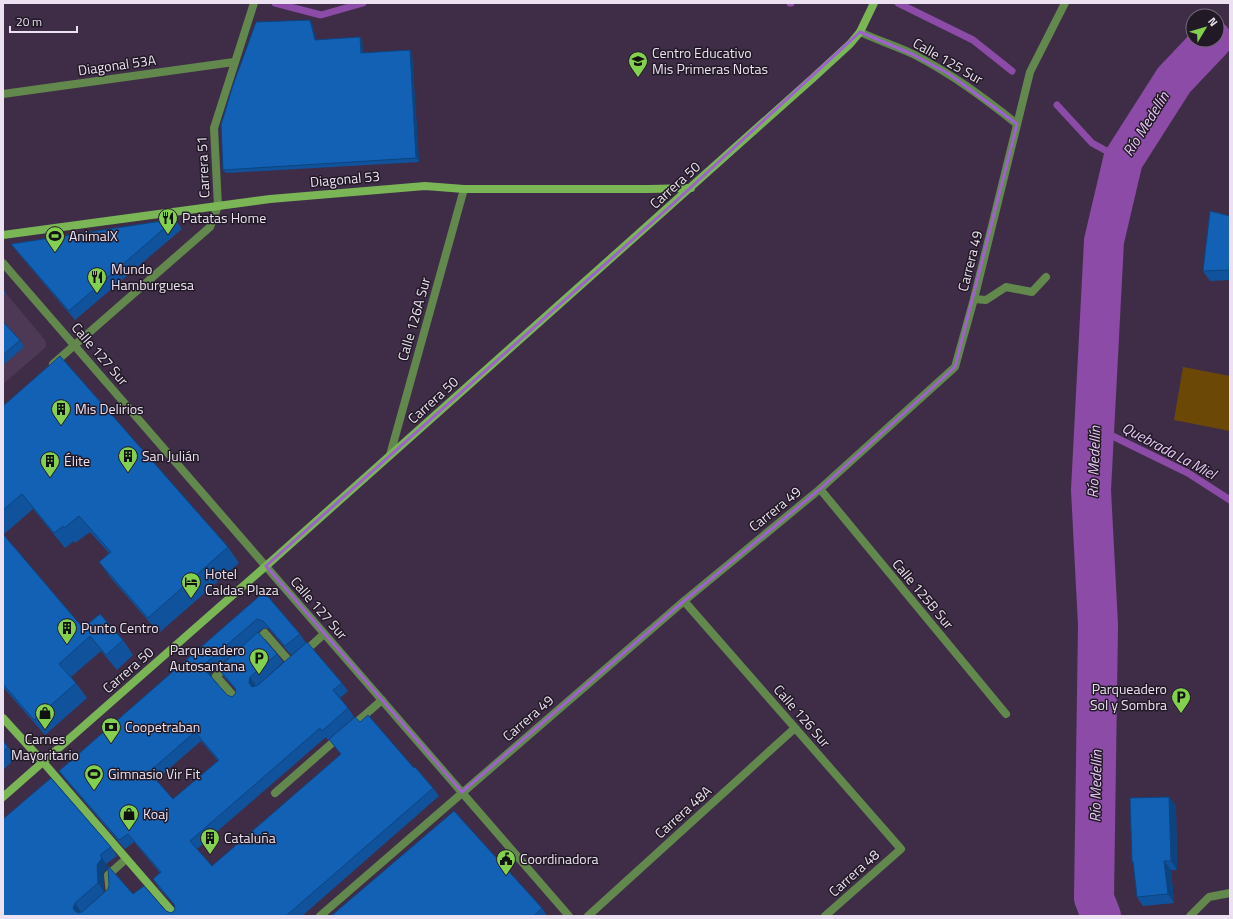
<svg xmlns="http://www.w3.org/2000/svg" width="1233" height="919" viewBox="0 0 1233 919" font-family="'Titillium Web',sans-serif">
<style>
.built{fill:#4d3856}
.green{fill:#6c4807}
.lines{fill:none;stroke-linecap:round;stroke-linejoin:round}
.stream{stroke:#8b4ba6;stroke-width:7}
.river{stroke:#8b4ba6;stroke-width:40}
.lane{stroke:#62884d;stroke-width:8}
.street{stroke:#62884d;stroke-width:8}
.secondary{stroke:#7ab655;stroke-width:8}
.wall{fill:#10539c;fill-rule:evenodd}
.shaded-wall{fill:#0d447f}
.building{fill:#1361b5;stroke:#0d447f;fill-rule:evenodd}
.marked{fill:none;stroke:#9d62ce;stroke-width:3;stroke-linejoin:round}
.labels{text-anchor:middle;stroke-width:3;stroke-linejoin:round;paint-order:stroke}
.poi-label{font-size:14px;fill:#ece1f1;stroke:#211925;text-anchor:start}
.street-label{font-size:14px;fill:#ece1f1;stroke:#211925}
.water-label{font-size:15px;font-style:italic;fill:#e8c8f7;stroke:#211925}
</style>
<rect width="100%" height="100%" fill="#3f2d47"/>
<path class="built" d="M 3,290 L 45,340 L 46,347 L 3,384 Z"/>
<path class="green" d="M 1183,367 L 1230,376 L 1230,431 L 1174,420 Z"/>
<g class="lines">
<g class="stream">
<path d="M 275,3 L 321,15 L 363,3"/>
<path d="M 790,3 L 791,3"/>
<path d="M 898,3 L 973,40 L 1012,71"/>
<path d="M 1057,105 L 1092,143 L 1123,160"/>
<path d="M 1094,427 L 1188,473 L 1230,500"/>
</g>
<path class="river" d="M 1101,916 L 1094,898 L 1098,625 L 1091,490 L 1104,241 L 1123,160 L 1174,80 L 1212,40"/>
<g class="lane">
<path d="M 974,299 L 986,300 L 1006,287 L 1032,292 L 1046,277"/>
<path d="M 255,643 L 265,633 L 291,663"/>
<path d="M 303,653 L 324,634"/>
<path d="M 228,666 L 216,676 L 237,700"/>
<path d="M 351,727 L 382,700"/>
<path d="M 275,793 L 339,737"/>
<path d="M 108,896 L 110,894 L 108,875 L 126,859"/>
<path d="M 1190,916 L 1209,897 L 1230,893"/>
</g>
<g class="street">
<path d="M 860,32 C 877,40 896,46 913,54 C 952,74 983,97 1017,124"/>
<path d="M 3,94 L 234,62"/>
<path d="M 3,263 L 569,916"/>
<path d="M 53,364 L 210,227 L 218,206 L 214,128 L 254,3"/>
<path d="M 390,455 L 464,189"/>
<path d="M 820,489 L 1006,714"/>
<path d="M 684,601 L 901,849 L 825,916"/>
<path d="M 320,916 L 684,601 L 820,489 L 955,367 L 974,299 L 1030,72 L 1065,3"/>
<path d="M 588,916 L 795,728"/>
</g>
<g class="secondary">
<path d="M 3,235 L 270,199 L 425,186 L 464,189 L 649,189 L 691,188"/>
<path d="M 3,718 L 43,762 L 176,916"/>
<path d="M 3,797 L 266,566 L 813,78 L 850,44 L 860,32 L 874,3"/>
</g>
</g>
<g class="wall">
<path d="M 310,20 L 312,24 L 316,40 L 360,37 L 362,40 L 363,53 L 410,50 L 412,54 L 419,162 L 226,173 L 223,170 Z"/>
<path d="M 1230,216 L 1230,280 L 1210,281 L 1203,271 Z"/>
<path d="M 175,219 L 182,229 L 75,320 L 18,253 L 11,244 Z"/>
<path d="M 3,289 L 6,293 L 3,296 Z"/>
<path d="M 3,322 L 20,340 L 24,347 L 3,365 Z"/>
<path d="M 3,406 L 228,547 L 239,563 L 159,633 L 110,577 L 99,562 L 109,553 L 90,532 L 75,543 L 74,541 L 65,548 L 33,509 L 3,535 L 83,628 L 123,640 L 133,655 L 117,670 L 101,651 L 71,677 L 76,683 L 87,698 L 45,735 L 3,687 Z"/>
<path d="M 264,592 L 300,634 L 306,643 L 291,655 L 269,629 L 264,628 L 258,632 L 277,654 L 283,662 L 257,686 L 342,683 L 348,691 L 340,698 L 348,708 L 354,717 L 328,740 L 326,737 L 197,849 L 212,866 L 341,755 L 329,739 L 360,722 L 414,768 L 433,788 L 439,796 L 302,916 L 3,916 L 111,847 L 117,856 L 106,864 L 108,867 L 103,873 L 104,892 L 82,912 L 133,894 L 166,911 L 171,913 L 174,911 L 175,909 L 175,906 L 159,888 L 153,879 L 160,873 L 134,842 L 125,849 L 65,779 L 59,771 ZM 246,642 L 218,668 L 224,677 L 236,690 L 236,693 L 232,697 L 227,695 L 211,676 L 212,672 ZM 201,741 L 218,761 L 173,799 L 156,780 Z"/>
<path d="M 3,741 L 8,747 L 16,758 L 3,770 Z"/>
<path d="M 1169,797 L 1176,806 L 1177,870 L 1171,870 L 1174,903 L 1143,906 L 1137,897 L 1133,864 L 1132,862 Z"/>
<path d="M 542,908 L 547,916 L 331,916 Z"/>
</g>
<g class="shaded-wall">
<path d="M 310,20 L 312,24 L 317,43 L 315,40 Z"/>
<path d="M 360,37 L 362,40 L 363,57 L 361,53 Z"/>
<path d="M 410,50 L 412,54 L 419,162 L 416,158 Z"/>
<path d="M 206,663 L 212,672 L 211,677 L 206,671 L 204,668 Z"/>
<path d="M 250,677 L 256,686 L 255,691 L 249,683 Z"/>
<path d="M 1169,797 L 1176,806 L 1177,870 L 1171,861 Z"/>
<path d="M 102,858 L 108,867 L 103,873 L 104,892 L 98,883 L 97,865 Z"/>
<path d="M 1164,861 L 1171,870 L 1174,903 L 1168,894 Z"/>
<path d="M 75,903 L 81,912 L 80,916 L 75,911 L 73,908 Z"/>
</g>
<g class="building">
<path d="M 310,20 L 315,40 L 360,37 L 361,53 L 410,50 L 416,158 L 223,170 L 221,125 L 233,85 L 256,22 Z"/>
<path d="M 1210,211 L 1230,216 L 1230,270 L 1203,271 Z"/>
<path d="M 175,219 L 69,311 L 11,244 Z"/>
<path d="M 3,322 L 20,340 L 3,355 Z"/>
<path d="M 60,356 L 228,547 L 148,618 L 99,562 L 111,552 L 79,516 L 64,528 L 63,526 L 54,533 L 22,494 L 3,510 L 3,406 Z"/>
<path d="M 3,534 L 83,628 L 100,614 L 123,640 L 106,655 L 90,636 L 59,664 L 76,683 L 34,720 L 3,684 Z"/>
<path d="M 264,592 L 300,634 L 285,646 L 263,621 L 257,619 L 206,663 L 204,668 L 206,671 L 227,695 L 232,697 L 236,693 L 235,688 L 218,668 L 258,632 L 277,654 L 250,677 L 249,683 L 252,687 L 258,685 L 307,642 L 342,683 L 333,690 L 348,708 L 322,731 L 320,728 L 190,841 L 212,866 L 341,754 L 329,739 L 355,717 L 360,722 L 368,715 L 414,768 L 415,767 L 433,788 L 286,916 L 3,916 L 3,819 L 51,778 L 111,847 L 100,855 L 102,858 L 97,865 L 98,883 L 75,903 L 73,908 L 75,911 L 78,913 L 82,912 L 108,889 L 109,885 L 108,868 L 109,867 L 133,894 L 144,886 L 166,911 L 171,913 L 174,911 L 175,909 L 174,904 L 153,879 L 161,872 L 128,834 L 119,840 L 59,771 ZM 195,732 L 219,760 L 173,799 L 149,772 Z"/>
<path d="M 3,741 L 8,747 L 3,752 Z"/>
<path d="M 1169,797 L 1171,861 L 1164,861 L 1168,894 L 1137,897 L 1133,861 L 1132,862 L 1130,798 Z"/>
<path d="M 454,811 L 542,908 L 534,916 L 331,916 Z"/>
</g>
<path class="marked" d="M 860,32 L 912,54 L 949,74 L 1017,124 L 955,367 L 820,489 L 684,601 L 462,792 L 266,566 L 676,201 Z"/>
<defs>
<symbol id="school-pin" viewBox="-11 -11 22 30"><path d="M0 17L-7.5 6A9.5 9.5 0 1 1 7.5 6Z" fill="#83d04f" stroke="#211925"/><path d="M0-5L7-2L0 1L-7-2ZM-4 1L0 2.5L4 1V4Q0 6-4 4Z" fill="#111"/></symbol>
<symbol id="restaurant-pin" viewBox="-11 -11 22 30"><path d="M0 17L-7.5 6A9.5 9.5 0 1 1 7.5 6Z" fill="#83d04f" stroke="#211925"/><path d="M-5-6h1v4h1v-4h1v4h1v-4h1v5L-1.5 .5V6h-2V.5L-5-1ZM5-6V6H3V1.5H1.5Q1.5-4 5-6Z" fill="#111"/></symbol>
<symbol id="stadium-pin" viewBox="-11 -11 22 30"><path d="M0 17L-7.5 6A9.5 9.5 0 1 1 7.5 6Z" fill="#83d04f" stroke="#211925"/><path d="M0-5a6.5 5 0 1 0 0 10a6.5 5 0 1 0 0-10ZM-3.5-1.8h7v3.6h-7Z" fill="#111"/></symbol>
<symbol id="building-pin" viewBox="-11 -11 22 30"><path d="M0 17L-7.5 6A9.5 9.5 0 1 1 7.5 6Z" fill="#83d04f" stroke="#211925"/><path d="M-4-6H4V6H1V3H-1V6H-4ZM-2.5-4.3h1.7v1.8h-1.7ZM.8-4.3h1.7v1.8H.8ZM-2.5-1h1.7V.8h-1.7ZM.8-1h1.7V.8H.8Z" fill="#111"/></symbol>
<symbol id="hotel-pin" viewBox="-11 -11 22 30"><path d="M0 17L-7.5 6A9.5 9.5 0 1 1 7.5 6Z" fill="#83d04f" stroke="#211925"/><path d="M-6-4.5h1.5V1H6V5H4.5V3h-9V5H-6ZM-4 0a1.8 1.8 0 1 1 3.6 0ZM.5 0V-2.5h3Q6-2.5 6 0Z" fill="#111"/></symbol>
<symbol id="parking-pin" viewBox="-11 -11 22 30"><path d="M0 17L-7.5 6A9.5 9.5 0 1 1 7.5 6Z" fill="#83d04f" stroke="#211925"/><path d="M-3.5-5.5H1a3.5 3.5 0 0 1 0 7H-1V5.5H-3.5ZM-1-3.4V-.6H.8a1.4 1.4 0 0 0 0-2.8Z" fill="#111"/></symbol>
<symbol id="shop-pin" viewBox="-11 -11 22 30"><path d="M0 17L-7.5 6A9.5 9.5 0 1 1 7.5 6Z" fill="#83d04f" stroke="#211925"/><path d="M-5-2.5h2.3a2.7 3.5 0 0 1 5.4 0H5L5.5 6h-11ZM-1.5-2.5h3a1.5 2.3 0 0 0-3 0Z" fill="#111"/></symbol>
<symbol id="bank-pin" viewBox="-11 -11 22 30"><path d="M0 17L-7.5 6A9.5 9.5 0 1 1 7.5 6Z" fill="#83d04f" stroke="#211925"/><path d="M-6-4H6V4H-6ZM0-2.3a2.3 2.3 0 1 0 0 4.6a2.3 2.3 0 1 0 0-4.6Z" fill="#111"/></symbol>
<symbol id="civic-pin" viewBox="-11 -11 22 30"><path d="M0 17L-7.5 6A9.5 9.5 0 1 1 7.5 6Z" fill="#83d04f" stroke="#211925"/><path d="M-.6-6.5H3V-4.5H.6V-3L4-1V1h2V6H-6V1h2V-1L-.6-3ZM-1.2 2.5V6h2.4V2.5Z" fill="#111"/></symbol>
</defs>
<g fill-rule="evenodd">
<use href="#school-pin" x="627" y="50" width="22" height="30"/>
<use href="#restaurant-pin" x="157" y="207" width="22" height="30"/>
<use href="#stadium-pin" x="44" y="225" width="22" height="30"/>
<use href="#restaurant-pin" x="86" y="266" width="22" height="30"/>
<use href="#building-pin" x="50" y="398" width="22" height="30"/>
<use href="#building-pin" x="117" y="445" width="22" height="30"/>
<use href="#building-pin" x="39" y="450" width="22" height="30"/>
<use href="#hotel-pin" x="180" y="571" width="22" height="30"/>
<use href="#building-pin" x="56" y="617" width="22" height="30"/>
<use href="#parking-pin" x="248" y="647" width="22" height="30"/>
<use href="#parking-pin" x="1170" y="686" width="22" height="30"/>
<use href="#shop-pin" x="34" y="702" width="22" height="30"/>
<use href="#bank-pin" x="100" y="716" width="22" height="30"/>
<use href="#stadium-pin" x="83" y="763" width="22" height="30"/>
<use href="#shop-pin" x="118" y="803" width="22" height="30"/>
<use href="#building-pin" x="199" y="827" width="22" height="30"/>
<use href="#civic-pin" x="495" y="848" width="22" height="30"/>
</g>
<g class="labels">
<g class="poi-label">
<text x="652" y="58">Centro Educativo<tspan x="652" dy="16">Mis Primeras Notas</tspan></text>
<text x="182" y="223">Patatas Home</text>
<text x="69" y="241">AnimalX</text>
<text x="111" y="274">Mundo<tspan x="111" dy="16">Hamburguesa</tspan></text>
<text x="75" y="414">Mis Delirios</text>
<text x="142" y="461">San Julián</text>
<text x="64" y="466">Élite</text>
<text x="205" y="579">Hotel<tspan x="205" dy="16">Caldas Plaza</tspan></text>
<text x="81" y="633">Punto Centro</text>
<text x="245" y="655" text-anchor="end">Parqueadero<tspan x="245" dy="16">Autosantana</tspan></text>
<text x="1167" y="694" text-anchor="end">Parqueadero<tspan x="1167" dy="16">Sol y Sombra</tspan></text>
<text x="125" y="732">Coopetraban</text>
<text x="45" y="744" text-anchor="middle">Carnes<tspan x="45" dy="16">Mayoritario</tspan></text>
<text x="108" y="779">Gimnasio Vir Fit</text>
<text x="143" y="819">Koaj</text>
<text x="224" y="843">Cataluña</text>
<text x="520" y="864">Coordinadora</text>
</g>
<g class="street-label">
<text transform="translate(948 61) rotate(30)" y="5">Calle 125 Sur</text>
<text transform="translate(117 65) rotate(-8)" y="5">Diagonal 53A</text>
<text transform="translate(203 167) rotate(-93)" y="5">Carrera 51</text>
<text transform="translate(345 179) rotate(-5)" y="5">Diagonal 53</text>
<text transform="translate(675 185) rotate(-42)" y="5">Carrera 50</text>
<text transform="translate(970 261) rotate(-76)" y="5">Carrera 49</text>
<text transform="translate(414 319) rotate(-74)" y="5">Calle 126A Sur</text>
<text transform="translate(100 354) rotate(49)" y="5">Calle 127 Sur</text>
<text transform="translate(433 400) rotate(-42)" y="5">Carrera 50</text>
<text transform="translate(775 509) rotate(-39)" y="5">Carrera 49</text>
<text transform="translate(923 594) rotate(50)" y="5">Calle 125B Sur</text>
<text transform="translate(319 608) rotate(49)" y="5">Calle 127 Sur</text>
<text transform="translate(128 670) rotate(-41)" y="5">Carrera 50</text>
<text transform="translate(802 716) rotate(49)" y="5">Calle 126 Sur</text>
<text transform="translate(528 718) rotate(-41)" y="5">Carrera 49</text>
<text transform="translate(683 812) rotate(-42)" y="5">Carrera 48A</text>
<text transform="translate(854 873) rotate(-42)" y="5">Carrera 48</text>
</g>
<g class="water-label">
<text transform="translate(1146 124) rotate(-58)" y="5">Río Medellín</text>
<text transform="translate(1169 451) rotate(28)" y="5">Quebrada La Miel</text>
<text transform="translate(1094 462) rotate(-88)" y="5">Río Medellín</text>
<text transform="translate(1096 786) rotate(-89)" y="5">Río Medellín</text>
</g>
</g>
<rect width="1233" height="919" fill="none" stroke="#ece1f1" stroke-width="8"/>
<g transform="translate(1205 28) rotate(52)"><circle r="19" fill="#211925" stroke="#726977"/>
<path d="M0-3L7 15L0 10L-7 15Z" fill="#83d04f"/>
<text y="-6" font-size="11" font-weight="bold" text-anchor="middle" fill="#ece1f1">N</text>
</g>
<path d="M10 26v6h67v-6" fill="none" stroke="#ece1f1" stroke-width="2"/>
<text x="16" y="26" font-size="12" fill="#ece1f1" stroke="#211925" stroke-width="3" paint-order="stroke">20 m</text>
</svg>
